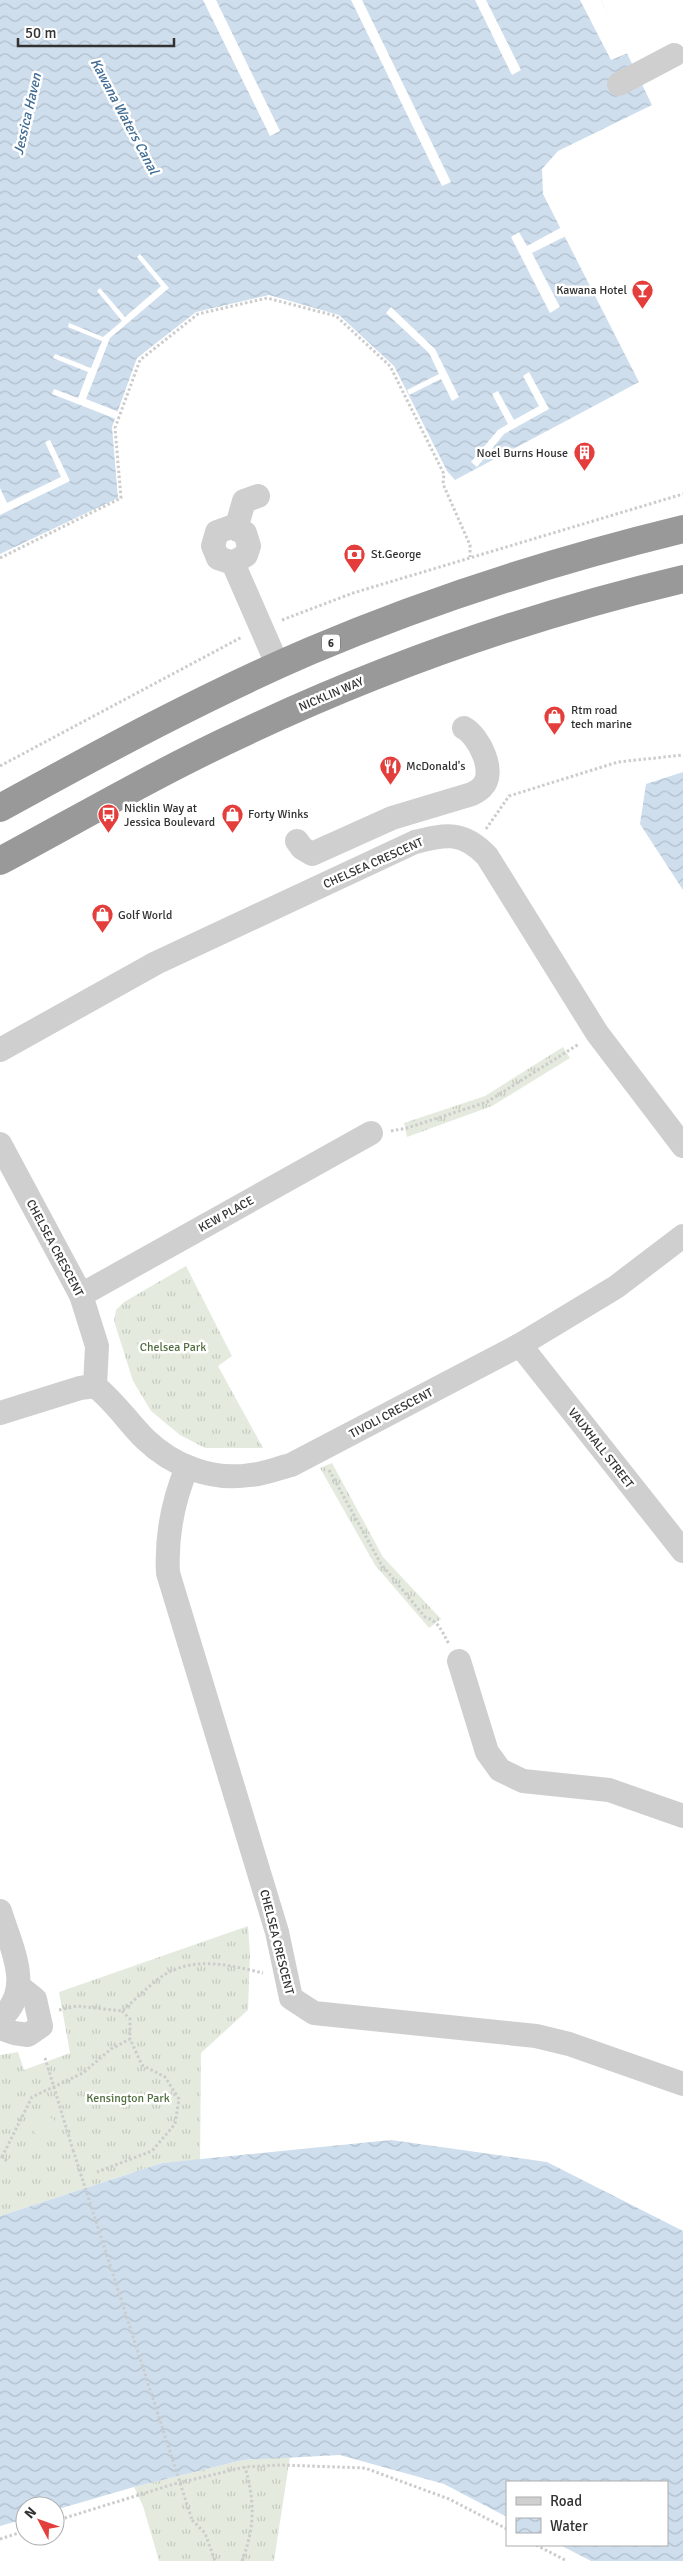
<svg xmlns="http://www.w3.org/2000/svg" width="683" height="2561" viewBox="0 0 683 2561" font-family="Signika,sans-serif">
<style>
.grass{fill:url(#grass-tufts)}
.pitch{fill:#e4ebde}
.water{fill:url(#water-waves)}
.pier{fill:#fff}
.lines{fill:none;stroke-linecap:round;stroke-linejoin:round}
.path{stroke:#ccc;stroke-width:3;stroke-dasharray:2.5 2.5;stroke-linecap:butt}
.minor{stroke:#cfcfcf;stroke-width:24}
.highway{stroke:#999;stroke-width:28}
.path-bridge{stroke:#ccc;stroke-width:3;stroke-dasharray:2.5 2.5;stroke-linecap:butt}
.labels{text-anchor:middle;stroke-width:5;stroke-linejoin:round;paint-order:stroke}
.shield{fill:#fff;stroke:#707070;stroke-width:1}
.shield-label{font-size:11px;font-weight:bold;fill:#323232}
.poi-label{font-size:12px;fill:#323232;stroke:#fff;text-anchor:start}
.street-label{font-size:12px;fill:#323232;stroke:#fff}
.park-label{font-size:12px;fill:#516e3f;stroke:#fff}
.water-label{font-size:14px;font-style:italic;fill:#406c94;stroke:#fff}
</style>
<defs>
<pattern id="grass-tufts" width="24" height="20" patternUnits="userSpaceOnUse" patternTransform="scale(1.25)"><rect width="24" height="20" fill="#e4ebde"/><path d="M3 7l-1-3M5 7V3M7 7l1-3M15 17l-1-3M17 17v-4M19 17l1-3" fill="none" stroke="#c4cabf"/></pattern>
<pattern id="water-waves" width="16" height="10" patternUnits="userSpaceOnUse" patternTransform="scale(1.25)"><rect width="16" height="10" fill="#cedeed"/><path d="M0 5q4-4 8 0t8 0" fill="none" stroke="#b1bfcc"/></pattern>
</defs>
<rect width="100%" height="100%" fill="#fff"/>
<g class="grass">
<path d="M 563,1047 L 570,1058 L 492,1106 L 407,1137 L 404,1123 L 485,1096 Z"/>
<path d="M 186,1266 L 232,1356 L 218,1366 L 263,1448 L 205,1448 L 180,1435 L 151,1411 L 133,1381 L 114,1321 L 116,1310 L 124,1302 Z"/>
<path d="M 332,1463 L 383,1557 L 441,1619 L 429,1628 L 375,1565 L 320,1468 Z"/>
<path d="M 248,1926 L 250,1954 L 248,2010 L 201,2053 L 200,2160 L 162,2163 L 0,2216 L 0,2055 L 18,2052 L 24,2070 L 70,2053 L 59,1992 Z"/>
<path d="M 290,2457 L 274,2561 L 159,2561 L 143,2506 L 134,2487 L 243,2460 Z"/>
</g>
<path class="pitch" d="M 38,2108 L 55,2121 L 42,2138 L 25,2125 Z"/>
<g class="water">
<path d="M 0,0 L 601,0 L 652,105 L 558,151 L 542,169 L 543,194 L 639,382 L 455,480 L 447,471 L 394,366 L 339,315 L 269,295 L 196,312 L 137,358 L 112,427 L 118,498 L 0,554 Z"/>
<path d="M 683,772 L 683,890 L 640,824 L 646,784 Z"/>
<path d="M 391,2140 L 547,2162 L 683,2231 L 683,2561 L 591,2561 L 560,2545 L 667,2545 L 667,2482 L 507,2482 L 507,2517 L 444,2484 L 340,2455 L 243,2460 L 134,2487 L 55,2510 L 55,2506 L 25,2506 L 25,2519 L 0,2526 L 0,2216 L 162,2163 Z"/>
</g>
<g class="pier">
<path d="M 203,0 L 216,0 L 280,131 L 270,136 Z"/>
<path d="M 351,0 L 362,0 L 451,182 L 442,186 Z"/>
<path d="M 475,0 L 486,0 L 521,70 L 512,75 Z"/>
<path d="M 580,0 L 601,0 L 628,53 L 611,60 Z"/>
<path d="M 562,227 L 566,236 L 532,253 L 560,307 L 550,313 L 511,237 L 519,232 L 527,246 Z"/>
<path d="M 140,254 L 169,288 L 110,338 L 86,399 L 119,412 L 116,419 L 52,394 L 54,389 L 78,398 L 88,372 L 53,358 L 55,354 L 91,368 L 102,341 L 68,327 L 69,323 L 103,337 L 122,321 L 97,291 L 100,288 L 125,317 L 161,286 L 137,257 Z"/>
<path d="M 391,307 L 435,349 L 459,397 L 452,401 L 441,379 L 409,395 L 407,390 L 439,374 L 429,353 L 386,313 Z"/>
<path d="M 529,372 L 549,409 L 504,434 L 477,467 L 471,462 L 498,430 L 508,424 L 492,394 L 498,391 L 514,420 L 539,406 L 523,376 Z"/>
<path d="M 50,440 L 70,481 L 0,515 L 0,488 L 7,503 L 61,477 L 45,442 Z"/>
</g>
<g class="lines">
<g class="path">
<path d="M 0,558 L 121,498 L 115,428 L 140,360 L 198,314 L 267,298 L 336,316 L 390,366 L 444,474 L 443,484 L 470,545 L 470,557"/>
<path d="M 282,620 L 353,593 L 683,494"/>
<path d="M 0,766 L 242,637"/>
<path d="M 486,829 L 509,796 L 618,762 L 683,755"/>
<path d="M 391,1131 L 407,1128 L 487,1102 L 579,1044"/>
<path d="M 329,1470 L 381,1564 L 425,1617 C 439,1621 442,1632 449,1644"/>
<path d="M 59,2010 L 77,2006 L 122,2011 C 136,1999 149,1985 164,1975 C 195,1956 230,1965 263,1973"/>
<path d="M 122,2011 L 130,2019 L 130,2039"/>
<path d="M 45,2058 L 73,2150"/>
<path d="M 1,2156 L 7,2161"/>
<path d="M 2,2157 L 32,2097 L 83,2073 L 111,2049 L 130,2039 L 142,2065 L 165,2077 L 179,2099 L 175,2124 L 152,2151 L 97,2172"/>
<path d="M 192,2520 L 205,2533 L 215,2561"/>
<path d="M 55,2521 L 174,2484 L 245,2467 L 281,2465 L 365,2468 L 449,2499 L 507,2529"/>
<path d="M 0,2539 L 25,2531"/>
<path d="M 536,2545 L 567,2561"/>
<path d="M 242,2561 C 255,2527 255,2502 245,2467"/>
</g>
<g class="minor">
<path d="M 619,84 L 674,55"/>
<path d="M 236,529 L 244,501 L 258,496"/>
<path d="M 233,563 L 246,555 L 249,546 L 245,533 L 231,527 L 217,532 L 213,546 L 218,558 L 233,563 L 278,666"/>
<path d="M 297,841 L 302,848 L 312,854 L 392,818 L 472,794 C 475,792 480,790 482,787 C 497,773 479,736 464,728"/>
<path d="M 0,1050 L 156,963 L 415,842 C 447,834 463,831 487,856 L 597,1033 L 683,1146"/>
<path d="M 0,1144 L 81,1295 L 97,1346 L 95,1386"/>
<path d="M 81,1295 L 371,1133"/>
<path d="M 520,1345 L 683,1551"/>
<path d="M 95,1386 C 115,1402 128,1422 145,1439 C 173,1466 212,1481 250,1475 C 264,1474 278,1468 291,1465 L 520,1345 L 616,1287 L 683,1236"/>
<path d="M 0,1413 L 80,1388 L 95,1386"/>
<path d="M 187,1467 C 173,1501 166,1536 168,1573 L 277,1932 L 291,1998 L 314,2013 L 536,2036 L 569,2044 L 683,2084"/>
<path d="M 459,1661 L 487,1752 L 500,1770 L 523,1781 L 609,1790 L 683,1816"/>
<path d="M 0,1911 C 11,1948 35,1989 0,2019"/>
<path d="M 0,2028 L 14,2033 L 28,2035 L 41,2026 L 35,1999 L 20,1987"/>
</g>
<g class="highway">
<path d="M 0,808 C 102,752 203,697 310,651 C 430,600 556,560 683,529"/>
<path d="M 0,861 C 80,818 159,772 241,734 C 382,667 531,615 683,579"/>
</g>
<path class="path-bridge" d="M 73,2150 L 192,2520"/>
</g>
<defs>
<symbol id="bar-pin" viewBox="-11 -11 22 30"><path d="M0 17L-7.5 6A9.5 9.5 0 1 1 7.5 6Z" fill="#e33e3b" stroke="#fff"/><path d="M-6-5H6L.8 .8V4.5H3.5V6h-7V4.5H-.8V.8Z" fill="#fff"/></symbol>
<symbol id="building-pin" viewBox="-11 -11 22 30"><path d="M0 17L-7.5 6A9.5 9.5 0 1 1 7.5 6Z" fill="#e33e3b" stroke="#fff"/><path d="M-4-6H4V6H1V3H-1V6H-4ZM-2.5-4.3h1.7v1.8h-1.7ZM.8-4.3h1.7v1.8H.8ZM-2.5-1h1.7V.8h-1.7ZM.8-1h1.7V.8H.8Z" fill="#fff"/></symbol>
<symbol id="bank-pin" viewBox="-11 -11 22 30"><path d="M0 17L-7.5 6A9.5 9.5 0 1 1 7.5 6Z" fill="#e33e3b" stroke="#fff"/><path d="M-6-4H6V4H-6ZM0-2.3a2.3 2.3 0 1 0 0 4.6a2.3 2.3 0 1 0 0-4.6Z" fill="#fff"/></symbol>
<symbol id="shop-pin" viewBox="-11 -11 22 30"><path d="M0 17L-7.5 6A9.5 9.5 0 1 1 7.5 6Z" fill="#e33e3b" stroke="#fff"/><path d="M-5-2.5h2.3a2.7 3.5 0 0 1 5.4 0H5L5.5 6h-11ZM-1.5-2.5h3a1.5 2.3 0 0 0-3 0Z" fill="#fff"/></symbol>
<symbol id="restaurant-pin" viewBox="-11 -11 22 30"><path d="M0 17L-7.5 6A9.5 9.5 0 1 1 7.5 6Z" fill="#e33e3b" stroke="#fff"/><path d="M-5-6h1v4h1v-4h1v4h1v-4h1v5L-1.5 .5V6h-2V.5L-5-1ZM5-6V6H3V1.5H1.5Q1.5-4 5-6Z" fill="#fff"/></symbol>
<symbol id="bus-pin" viewBox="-11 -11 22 30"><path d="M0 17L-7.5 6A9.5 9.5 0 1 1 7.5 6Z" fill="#e33e3b" stroke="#fff"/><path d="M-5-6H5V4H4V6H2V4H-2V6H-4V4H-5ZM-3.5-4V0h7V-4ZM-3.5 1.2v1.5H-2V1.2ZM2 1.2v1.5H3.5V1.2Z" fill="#fff"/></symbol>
</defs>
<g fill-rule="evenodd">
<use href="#bar-pin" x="630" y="278" width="25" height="34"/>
<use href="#building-pin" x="572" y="440" width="25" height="34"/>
<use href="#bank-pin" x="342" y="542" width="25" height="34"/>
<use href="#shop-pin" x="542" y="704" width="25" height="34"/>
<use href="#restaurant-pin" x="378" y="754" width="25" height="34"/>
<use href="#shop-pin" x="220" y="802" width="25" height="34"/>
<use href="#bus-pin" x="96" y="802" width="25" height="34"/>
<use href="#shop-pin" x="90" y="902" width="25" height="34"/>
</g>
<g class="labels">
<rect class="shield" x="322" y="634.5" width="18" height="17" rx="4"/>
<g class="shield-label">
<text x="331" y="647">6</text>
</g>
<g class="poi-label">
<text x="627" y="294" text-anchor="end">Kawana Hotel</text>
<text x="568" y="457" text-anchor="end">Noel Burns House</text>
<text x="371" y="558">St.George</text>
<text x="571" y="714">Rtm road<tspan x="571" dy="14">tech marine</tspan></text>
<text x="406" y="770">McDonald's</text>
<text x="124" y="812">Nicklin Way at<tspan x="124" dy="14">Jessica Boulevard</tspan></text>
<text x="248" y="818">Forty Winks</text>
<text x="118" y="919">Golf World</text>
</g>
<g class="street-label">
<text transform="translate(331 694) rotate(-23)" y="4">NICKLIN WAY</text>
<text transform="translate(373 863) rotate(-24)" y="4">CHELSEA CRESCENT</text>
<text transform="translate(226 1214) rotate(-29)" y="4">KEW PLACE</text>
<text transform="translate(55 1248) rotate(62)" y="4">CHELSEA CRESCENT</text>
<text transform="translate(391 1413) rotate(-28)" y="4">TIVOLI CRESCENT</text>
<text transform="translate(601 1448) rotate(52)" y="4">VAUXHALL STREET</text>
<text transform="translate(277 1942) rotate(76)" y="4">CHELSEA CRESCENT</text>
</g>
<g class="park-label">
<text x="173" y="1351">Chelsea Park</text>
<text x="128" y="2102">Kensington Park</text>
</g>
<g class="water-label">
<text transform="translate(27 114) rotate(-77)" y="5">Jessica Haven</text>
<text transform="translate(125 116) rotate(62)" y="5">Kawana Waters Canal</text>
</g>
</g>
<rect x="506" y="2481" width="162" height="65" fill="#ffffff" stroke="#adadad"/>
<rect x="516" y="2497" width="25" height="8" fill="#cfcfcf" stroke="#adadad"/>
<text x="550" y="2506" font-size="15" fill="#323232">Road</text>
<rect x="516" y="2518" width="25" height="15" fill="url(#water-waves)" stroke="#adadad"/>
<text x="550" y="2531" font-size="15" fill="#323232">Water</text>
<g transform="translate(40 2521) rotate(311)"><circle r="24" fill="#ffffff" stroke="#adadad"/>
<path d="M0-4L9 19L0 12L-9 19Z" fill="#e33e3b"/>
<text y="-8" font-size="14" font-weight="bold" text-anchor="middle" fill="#323232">N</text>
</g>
<path d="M18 38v8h156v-8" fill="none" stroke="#323232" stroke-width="2.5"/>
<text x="25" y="38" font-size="15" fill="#323232" stroke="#ffffff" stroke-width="4" paint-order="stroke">50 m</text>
</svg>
